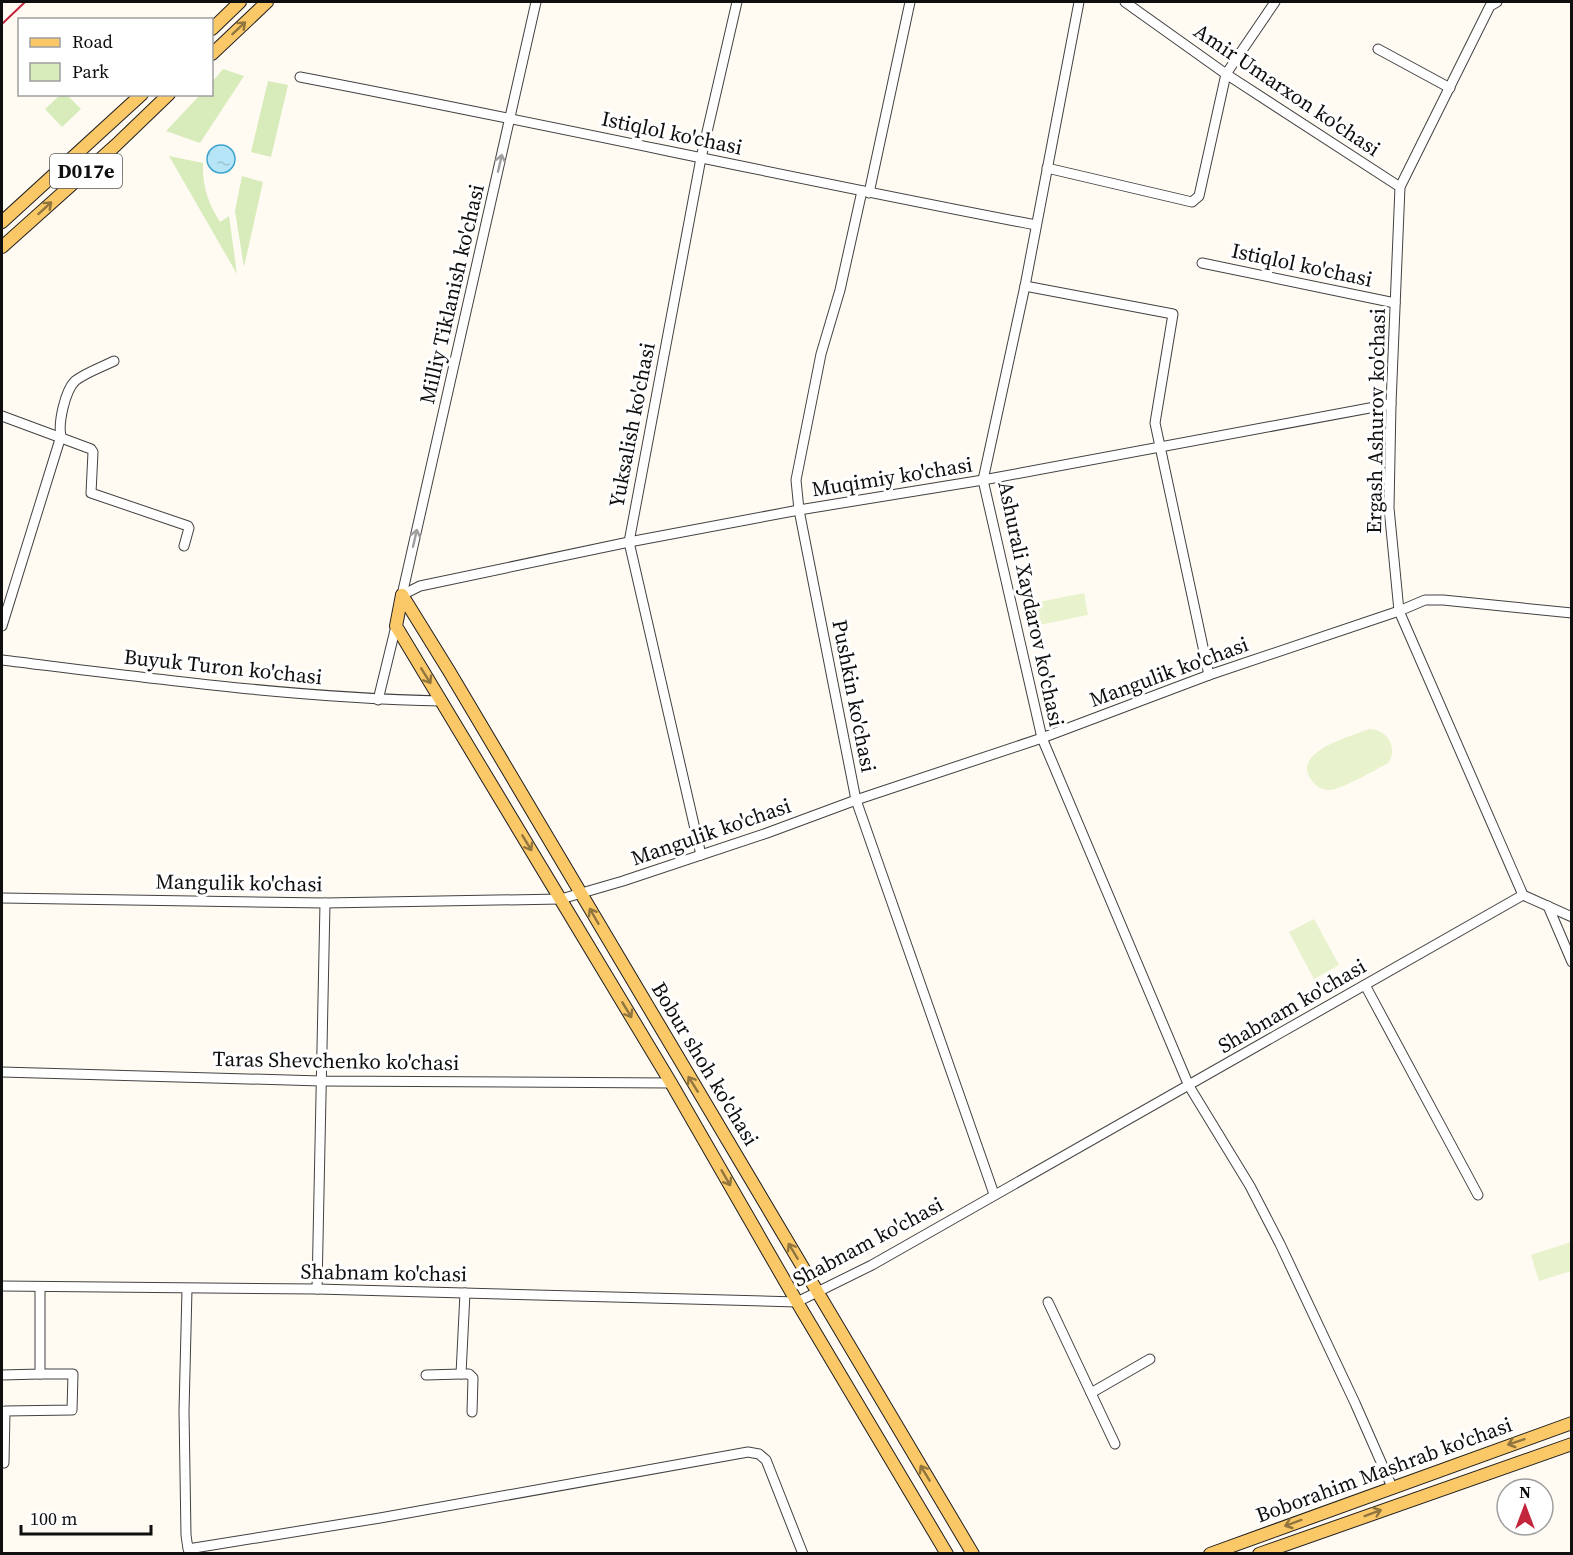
<svg xmlns="http://www.w3.org/2000/svg" width="1573" height="1555" viewBox="0 0 1573 1555" font-family="'Source Serif 4',serif">
<style>
.green{fill:#d8ebba}
.pitch{fill:#e8f2cc}
.water{fill:url(#water-ripples);stroke:#3ca3cf;stroke-width:1.5}
.lines{fill:none;stroke-linecap:round;stroke-linejoin:round}
.minor-casing{stroke:#424242;stroke-width:11}
.major-casing{stroke:#202020;stroke-width:14}
.minor{stroke:#fff;stroke-width:9}
.major{stroke:#fac867;stroke-width:12}
.rail{stroke:#c2253c;stroke-width:2}
.oneway{stroke:#90753f}
.oneway2{stroke:#9f9f9f}
.labels{text-anchor:middle;stroke-width:6;stroke-linejoin:round;paint-order:stroke}
.shield{fill:#fff;stroke:#575757;stroke-width:1.5}
.shield-label{font-size:20px;font-weight:bold;fill:#0f0f0f}
.street-label{font-size:21px;fill:#0f0f0f;stroke:#fff}
</style>
<defs>
<pattern id="water-ripples" width="26" height="14" patternUnits="userSpaceOnUse" patternTransform="scale(1.5)"><rect width="26" height="14" fill="#b6e5f7"/><path d="M2 4q2-2 4 0t4 0M15 11q2-2 4 0t4 0" fill="none" stroke="#9bc3d3"/></pattern>
</defs>
<rect width="100%" height="100%" fill="#fffbf2"/>
<g class="green">
<path d="M 223,69 L 244,76 L 200,143 L 166,131 L 200,95 L 212,94 L 212,82 Z"/>
<path d="M 268,81 L 288,85 L 271,157 L 251,152 Z"/>
<path d="M 60,95 L 67,95 L 81,109 L 62,127 L 45,109 Z"/>
<path d="M 169,156 L 203,163 C 202,185 208,203 220,222 L 229,216 L 237,274 Z"/>
<path d="M 242,176 L 263,182 L 244,267 L 235,211 Z"/>
</g>
<g class="pitch">
<path d="M 1084,593 L 1088,615 L 1039,625 L 1034,603 Z"/>
<path d="M 1369,729 C 1387,729 1399,748 1388,763 C 1375,770 1341,790 1329,790 C 1321,790 1314,785 1310,778 C 1293,751 1352,736 1369,729 Z"/>
<path d="M 1314,919 L 1339,965 L 1314,979 L 1289,932 Z"/>
<path d="M 1571,1242 L 1571,1271 L 1539,1281 L 1531,1255 Z"/>
</g>
<circle class="water" cx="221" cy="159" r="14"/>
<g class="lines">
<defs>
<g id="minor">
<path d="M 1079,2 L 1025,286 L 983,480 L 1042,738 L 1189,1086 L 1250,1186 L 1280,1244 L 1355,1403 L 1392,1487"/>
<path d="M 1125,2 L 1226,74 L 1400,187"/>
<path d="M 1497,2 L 1490,6 L 1400,187 L 1391,404 L 1389,508 L 1399,611 L 1523,895 L 1572,917"/>
<path d="M 1378,49 L 1450,88"/>
<path d="M 300,77 C 546,124 790,178 1036,225"/>
<path d="M 1047,168 L 1192,202 L 1199,196 L 1226,74 L 1275,2"/>
<path d="M 862,191 L 840,290 L 821,354 L 796,480 L 799,510 L 856,800 L 994,1194"/>
<path d="M 869,193 L 910,2"/>
<path d="M 1202,263 L 1395,303"/>
<path d="M 1025,286 L 1173,314 L 1155,423 L 1209,675"/>
<path d="M 2,416 L 91,449 L 93,452 L 91,493 L 188,526 L 189,528 L 184,546"/>
<path d="M 402,595 L 420,586 L 629,542 L 799,510 L 983,480 L 1391,404"/>
<path d="M 402,595 L 536,2"/>
<path d="M 2,626 L 61,436 C 58,423 65,391 75,381 C 85,373 102,367 114,361"/>
<path d="M 2,660 C 148,678 294,698 442,701"/>
<path d="M 378,700 L 396,626"/>
<path d="M 701,855 L 629,542 L 701,158 L 737,2"/>
<path d="M 2,898 L 325,903 L 561,899 L 623,881 L 767,833 L 856,800 L 1042,738 L 1209,675 L 1399,611 L 1425,600 L 1443,600 L 1572,613"/>
<path d="M 1548,906 L 1572,962"/>
<path d="M 1365,985 L 1478,1195"/>
<path d="M 2,1072 L 321,1081 L 671,1083"/>
<path d="M 2,1286 L 317,1289 L 797,1302 L 872,1265 L 1523,895"/>
<path d="M 187,1289 L 184,1411 L 186,1535 L 188,1549 L 380,1518 L 748,1452 L 759,1454 L 766,1460 L 803,1554"/>
<path d="M 317,1289 L 325,903"/>
<path d="M 465,1293 L 461,1374 L 469,1374 L 473,1378 L 472,1412"/>
<path d="M 1048,1302 L 1115,1444"/>
<path d="M 2,1375 L 40,1374 L 40,1287"/>
<path d="M 426,1375 L 461,1374"/>
<path d="M 1091,1393 L 1150,1359"/>
<path d="M 4,1463 L 5,1411 L 72,1410 L 73,1374 L 40,1374"/>
</g>
<g id="major">
<path d="M 212,29 L 240,2"/>
<path d="M 212,54 L 267,2"/>
<path d="M 2,222 L 142,94"/>
<path d="M 2,247 L 116,145 L 169,94"/>
<path d="M 402,595 L 449,671 L 973,1554"/>
<path d="M 402,595 L 396,626 L 671,1083 L 797,1302 L 947,1554"/>
<path d="M 1210,1554 L 1572,1423"/>
<path d="M 1259,1554 L 1572,1444"/>
</g>
</defs>
<use href="#minor" class="minor-casing"/>
<use href="#major" class="major-casing"/>
<use href="#minor" class="minor"/>
<use href="#major" class="major"/>
<path class="rail" d="M 2,24 L 25,2"/>
</g>
<defs><path id="oneway-shaft" d="M-6 0H5M1.5-3L5.5 0L1.5 3" fill="none" stroke-width="1.6" stroke-linecap="round" stroke-linejoin="round" transform="scale(1.5)"/></defs>
<g class="oneway">
<use href="#oneway-shaft" transform="translate(239 28) rotate(-43)"/>
<use href="#oneway-shaft" transform="translate(45 208) rotate(-42)"/>
<use href="#oneway-shaft" transform="translate(426 676) rotate(58)"/>
<use href="#oneway-shaft" transform="translate(527 843) rotate(59)"/>
<use href="#oneway-shaft" transform="translate(594 916) rotate(-120)"/>
<use href="#oneway-shaft" transform="translate(627 1010) rotate(59)"/>
<use href="#oneway-shaft" transform="translate(693 1084) rotate(-122)"/>
<use href="#oneway-shaft" transform="translate(726 1178) rotate(60)"/>
<use href="#oneway-shaft" transform="translate(793 1251) rotate(-121)"/>
<use href="#oneway-shaft" transform="translate(1516 1442) rotate(161)"/>
<use href="#oneway-shaft" transform="translate(925 1473) rotate(-121)"/>
<use href="#oneway-shaft" transform="translate(1373 1513) rotate(-20)"/>
<use href="#oneway-shaft" transform="translate(1293 1523) rotate(160)"/>
</g>
<g class="oneway2">
<use href="#oneway-shaft" transform="translate(500 163) rotate(-77)"/>
<use href="#oneway-shaft" transform="translate(415 538) rotate(-77)"/>
</g>
<g class="labels">
<rect class="shield" x="50" y="154" width="72" height="34" rx="4.5"/>
<g class="shield-label">
<text x="86" y="178">D017e</text>
</g>
<g class="street-label">
<text transform="translate(1287 90) rotate(34)" y="7">Amir Umarxon ko'chasi</text>
<text transform="translate(672 133) rotate(12)" y="7">Istiqlol ko'chasi</text>
<text transform="translate(1302 265) rotate(12)" y="7">Istiqlol ko'chasi</text>
<text transform="translate(452 294) rotate(-77)" y="7">Milliy Tiklanish ko'chasi</text>
<text transform="translate(1376 421) rotate(-89)" y="7">Ergash Ashurov ko'chasi</text>
<text transform="translate(632 425) rotate(-79)" y="7">Yuksalish ko'chasi</text>
<text transform="translate(892 477) rotate(-9)" y="7">Muqimiy ko'chasi</text>
<text transform="translate(1031 604) rotate(78)" y="7">Ashurali Xaydarov ko'chasi</text>
<text transform="translate(223 667) rotate(6)" y="7">Buyuk Turon ko'chasi</text>
<text transform="translate(1169 672) rotate(-20)" y="7">Mangulik ko'chasi</text>
<text transform="translate(854 696) rotate(79)" y="7">Pushkin ko'chasi</text>
<text transform="translate(711 832) rotate(-19)" y="7">Mangulik ko'chasi</text>
<text transform="translate(239 883) rotate(1)" y="7">Mangulik ko'chasi</text>
<text transform="translate(1292 1006) rotate(-30)" y="7">Shabnam ko'chasi</text>
<text transform="translate(336 1061) rotate(1)" y="7">Taras Shevchenko ko'chasi</text>
<text transform="translate(705 1064) rotate(59)" y="7">Bobur shoh ko'chasi</text>
<text transform="translate(868 1242) rotate(-28)" y="7">Shabnam ko'chasi</text>
<text transform="translate(384 1273) rotate(1)" y="7">Shabnam ko'chasi</text>
<text transform="translate(1384 1470) rotate(-20)" y="7">Boborahim Mashrab ko'chasi</text>
</g>
</g>
<rect width="1573" height="1555" fill="none" stroke="#0f0f0f" stroke-width="6"/>
<rect x="18" y="18" width="195" height="78" fill="#ffffff" stroke="#9f9f9f" stroke-width="1.5"/>
<rect x="30" y="38" width="30" height="9" fill="#fac867" stroke="#9f9f9f" stroke-width="1.5"/>
<text x="72" y="48" font-size="18" fill="#0f0f0f">Road</text>
<rect x="30" y="63" width="30" height="18" fill="#d8ebba" stroke="#9f9f9f" stroke-width="1.5"/>
<text x="72" y="78" font-size="18" fill="#0f0f0f">Park</text>
<g transform="translate(1525 1507)"><circle r="28" fill="#ffffff" stroke="#9f9f9f" stroke-width="1.5"/>
<path d="M0-4.5L10 22L0 15L-10 22Z" fill="#c2253c"/>
<text y="-9" font-size="16" font-weight="bold" text-anchor="middle" fill="#0f0f0f">N</text>
</g>
<path d="M21 1525v9h130v-9" fill="none" stroke="#0f0f0f" stroke-width="3"/>
<text x="30" y="1525" font-size="18" fill="#0f0f0f" stroke="#ffffff" stroke-width="4.5" paint-order="stroke">100 m</text>
</svg>
